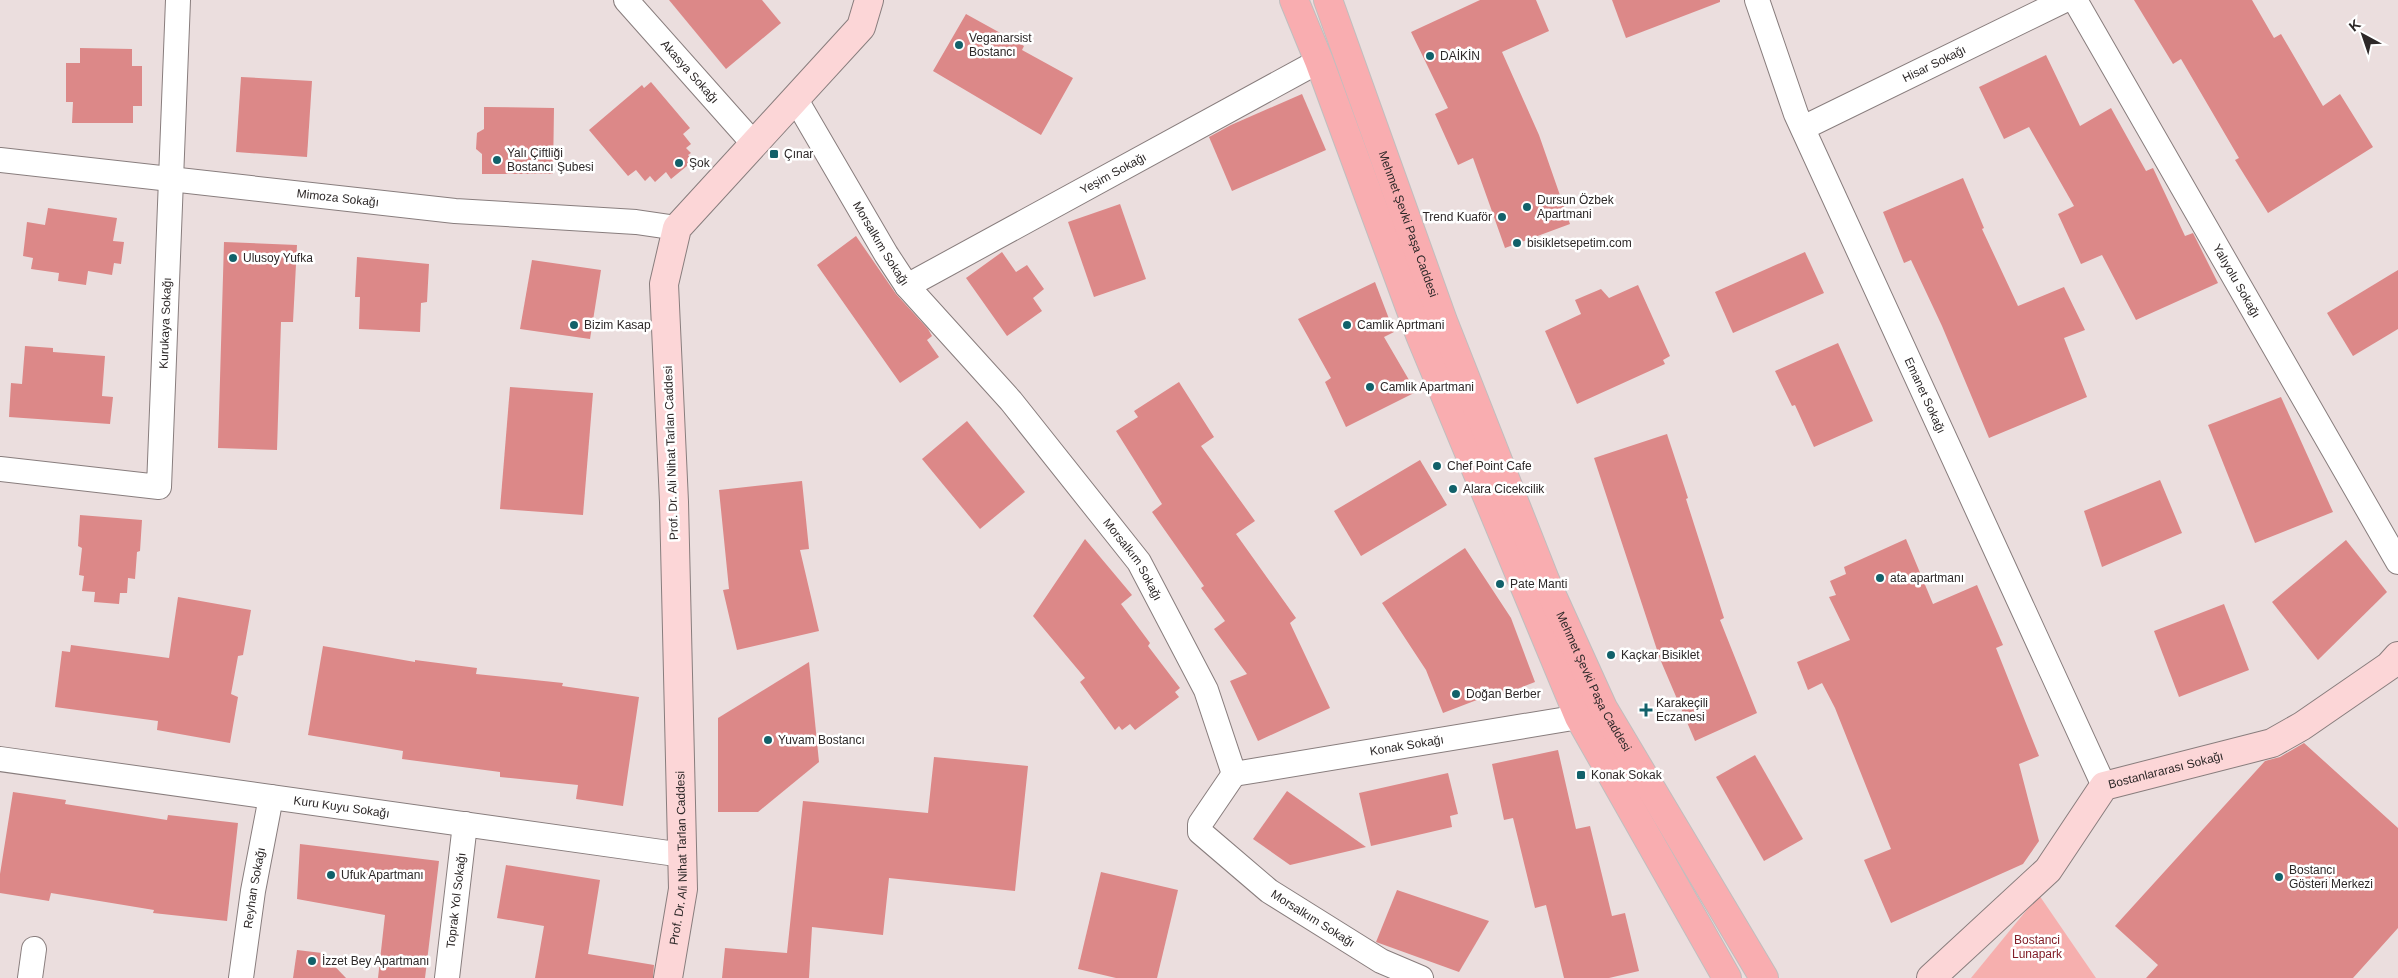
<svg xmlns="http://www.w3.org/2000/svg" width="2398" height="978" viewBox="0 0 2398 978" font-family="Helvetica,sans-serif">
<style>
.green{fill:#f6afae}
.building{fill:#dc8888}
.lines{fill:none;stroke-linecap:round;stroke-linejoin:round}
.street-casing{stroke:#887d7d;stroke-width:26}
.secondary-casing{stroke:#887d7d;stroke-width:30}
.primary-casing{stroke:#c0bebe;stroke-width:30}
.street{stroke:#fff;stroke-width:24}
.secondary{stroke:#fcd6d7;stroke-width:28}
.primary{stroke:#f9adb0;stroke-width:28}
.poi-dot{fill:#12616a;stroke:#fff;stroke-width:2}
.labels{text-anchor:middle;stroke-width:5;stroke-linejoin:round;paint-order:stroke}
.poi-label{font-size:12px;fill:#2d2828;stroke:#fff;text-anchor:start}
.street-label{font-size:12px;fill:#2d2828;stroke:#fff}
.park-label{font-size:12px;fill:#821f29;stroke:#fff}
</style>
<rect width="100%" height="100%" fill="#ebdede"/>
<path class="green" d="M 2039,895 L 2096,978 L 1971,978 Z"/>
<g class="building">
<path d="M 669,0 L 762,0 L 781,23 L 726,69 Z"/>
<path d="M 1480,0 L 1536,0 L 1549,31 L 1502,52 L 1539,135 L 1570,224 L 1505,248 L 1473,158 L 1458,165 L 1435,114 L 1448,108 L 1411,32 Z"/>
<path d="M 1612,0 L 1720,0 L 1720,2 L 1626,38 Z"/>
<path d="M 2134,0 L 2252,0 L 2274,38 L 2281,34 L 2323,106 L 2340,94 L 2373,147 L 2268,213 L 2235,160 L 2239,158 L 2181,59 L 2173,64 Z"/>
<path d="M 966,14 L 1024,46 L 1022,50 L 1073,78 L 1041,135 L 933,71 Z"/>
<path d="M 80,48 L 132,49 L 132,66 L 142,66 L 142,106 L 133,106 L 133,123 L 72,123 L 73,102 L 66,102 L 66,63 L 80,63 Z"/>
<path d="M 2046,55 L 2080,126 L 2111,108 L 2146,171 L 2153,168 L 2185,236 L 2193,233 L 2218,283 L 2136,320 L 2102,255 L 2081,264 L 2058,214 L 2074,206 L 2029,127 L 2004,139 L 1979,87 Z"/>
<path d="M 241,77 L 312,81 L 307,157 L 236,152 Z"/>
<path d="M 651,82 L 690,128 L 683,134 L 691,144 L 686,148 L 691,153 L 688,155 L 693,161 L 671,179 L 666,172 L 655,182 L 650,176 L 645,181 L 636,170 L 628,176 L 589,130 L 642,85 L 644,88 Z"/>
<path d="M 1302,94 L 1326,150 L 1232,191 L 1209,137 L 1231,125 Z"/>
<path d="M 484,107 L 554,108 L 553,174 L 482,174 L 482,154 L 476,149 L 477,133 L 484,129 Z"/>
<path d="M 1963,178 L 1984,228 L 1982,229 L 2018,306 L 2064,287 L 2085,330 L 2064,338 L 2087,397 L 1989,438 L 1942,326 L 1911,260 L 1904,263 L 1883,212 Z"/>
<path d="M 1120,204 L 1146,279 L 1094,297 L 1068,222 Z"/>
<path d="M 48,208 L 117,218 L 113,241 L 124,242 L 121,264 L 114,263 L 112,275 L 88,271 L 86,285 L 58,281 L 59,273 L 31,269 L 33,258 L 23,256 L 27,222 L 45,225 Z"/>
<path d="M 856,236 L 896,294 L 928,329 L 932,336 L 927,340 L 939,357 L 900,383 L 817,265 Z"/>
<path d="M 224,242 L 297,245 L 293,322 L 281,322 L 277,450 L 218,448 Z"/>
<path d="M 1002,252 L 1016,272 L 1027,265 L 1044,289 L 1033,298 L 1042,311 L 1007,336 L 966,278 Z"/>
<path d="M 1805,252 L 1824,293 L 1733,333 L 1715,292 Z"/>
<path d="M 357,257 L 429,264 L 427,302 L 421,303 L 420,332 L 359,329 L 360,297 L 355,297 Z"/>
<path d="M 532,260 L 601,270 L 590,339 L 520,329 Z"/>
<path d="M 2398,270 L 2398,329 L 2353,356 L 2327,313 Z"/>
<path d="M 1375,282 L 1394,332 L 1384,337 L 1416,392 L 1346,427 L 1325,382 L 1331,378 L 1298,319 Z"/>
<path d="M 1638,285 L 1670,356 L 1663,360 L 1665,364 L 1577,404 L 1545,331 L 1581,314 L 1575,300 L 1601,289 L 1609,298 Z"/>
<path d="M 1838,343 L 1873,421 L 1814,447 L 1795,405 L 1792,406 L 1775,371 Z"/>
<path d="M 25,346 L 53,348 L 53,352 L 105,356 L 102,396 L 113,397 L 110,424 L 9,417 L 11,383 L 22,384 Z"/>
<path d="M 1179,382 L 1214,437 L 1201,446 L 1255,521 L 1236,534 L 1296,618 L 1290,623 L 1330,708 L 1258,741 L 1230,681 L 1247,674 L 1214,629 L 1225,621 L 1201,588 L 1204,586 L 1152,512 L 1162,504 L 1116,431 L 1138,417 L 1134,411 Z"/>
<path d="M 510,387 L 593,393 L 583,515 L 500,509 Z"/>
<path d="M 2281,397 L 2333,512 L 2255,543 L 2208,425 Z"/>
<path d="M 967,421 L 1025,492 L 980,529 L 922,459 Z"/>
<path d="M 1667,434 L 1688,498 L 1686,499 L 1724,618 L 1720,620 L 1757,713 L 1695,741 L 1660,659 L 1594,458 Z"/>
<path d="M 1420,460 L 1447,505 L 1361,556 L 1334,511 Z"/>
<path d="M 2160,480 L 2182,533 L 2102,567 L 2084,511 Z"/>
<path d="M 802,481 L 809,549 L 800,550 L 819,631 L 737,650 L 723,590 L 729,589 L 719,490 Z"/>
<path d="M 80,515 L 142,520 L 140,551 L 137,552 L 135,579 L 128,578 L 127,593 L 120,593 L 119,604 L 94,602 L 95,592 L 82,591 L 84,576 L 79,575 L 82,548 L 78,546 Z"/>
<path d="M 1085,539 L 1132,595 L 1121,604 L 1150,643 L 1148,646 L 1180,688 L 1175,692 L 1179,697 L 1135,730 L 1130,724 L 1122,730 L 1119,726 L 1115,730 L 1080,682 L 1085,678 L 1033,616 Z"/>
<path d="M 1906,539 L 1933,604 L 1977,585 L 2003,645 L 1996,648 L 2039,756 L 2019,764 L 2039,841 L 2023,864 L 1891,923 L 1864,860 L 1891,849 L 1835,708 L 1822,683 L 1808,690 L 1797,662 L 1850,640 L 1829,597 L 1836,595 L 1830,581 L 1846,574 L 1844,567 Z"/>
<path d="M 2346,540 L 2387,592 L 2318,660 L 2272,602 Z"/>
<path d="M 1465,548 L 1511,618 L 1535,682 L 1497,697 L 1495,693 L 1443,713 L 1426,670 L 1382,603 Z"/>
<path d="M 178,597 L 251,610 L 243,655 L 238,656 L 231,694 L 238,697 L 230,743 L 157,730 L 158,721 L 55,707 L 62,651 L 70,652 L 71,645 L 169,658 Z"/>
<path d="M 2224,604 L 2249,670 L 2179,697 L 2154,631 Z"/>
<path d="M 323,646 L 415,662 L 415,660 L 477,668 L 476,674 L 563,683 L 562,686 L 639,697 L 623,806 L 576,799 L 578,785 L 500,777 L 500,772 L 402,759 L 403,751 L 308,735 Z"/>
<path d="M 809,662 L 819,762 L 758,812 L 718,812 L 718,718 Z"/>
<path d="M 2304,743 L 2398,828 L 2398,928 L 2353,978 L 2146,978 L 2158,965 L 2115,926 L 2265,761 L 2280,757 Z"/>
<path d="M 1558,750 L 1576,829 L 1590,826 L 1612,916 L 1625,913 L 1639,971 L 1609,978 L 1564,978 L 1546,905 L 1535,908 L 1513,818 L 1504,820 L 1492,764 Z"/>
<path d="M 1755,755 L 1803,839 L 1764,861 L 1716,777 Z"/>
<path d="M 934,757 L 1028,766 L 1015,891 L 889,878 L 883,935 L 812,927 L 809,978 L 722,978 L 725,948 L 787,953 L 803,801 L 928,813 Z"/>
<path d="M 1448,773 L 1458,814 L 1450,816 L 1452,827 L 1371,846 L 1359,793 Z"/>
<path d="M 1287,791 L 1366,847 L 1290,865 L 1253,839 Z"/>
<path d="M 13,792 L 66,800 L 65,804 L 167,820 L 168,815 L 238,823 L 227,921 L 153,913 L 154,910 L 51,893 L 49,901 L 0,893 L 0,874 Z"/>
<path d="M 300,844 L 439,861 L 425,978 L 378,978 L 385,915 L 297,899 Z"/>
<path d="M 506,865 L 600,880 L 588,954 L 654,965 L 653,978 L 535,978 L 544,926 L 497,918 Z"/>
<path d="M 1101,872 L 1178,890 L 1157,978 L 1116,978 L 1078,969 Z"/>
<path d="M 1397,890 L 1489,921 L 1459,972 L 1376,942 Z"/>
<path d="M 297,950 L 322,953 L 346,978 L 293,978 Z"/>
</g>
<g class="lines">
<defs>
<g id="street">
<path id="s1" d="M 626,0 L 754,144"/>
<path id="s2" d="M 1757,0 L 1796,114 L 2104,786"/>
<path id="s3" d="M 2075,0 L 2398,562"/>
<path id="s4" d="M 795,98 L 886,254 L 907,286 L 1011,401 L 1139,562 L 1206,690 L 1234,774"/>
<path id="s5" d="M 1803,128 L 2065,0"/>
<path id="s6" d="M 0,160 L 455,211 L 636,222 L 677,228"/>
<path id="s7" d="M 907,286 L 1319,61"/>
<path id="s8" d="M 0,469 L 159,487 L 178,0"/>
<path id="s9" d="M 0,759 L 683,855"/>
<path id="s10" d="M 1234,774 L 1579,717"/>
<path id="s11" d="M 1234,774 L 1200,824 L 1200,832 L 1269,891 L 1381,961 L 1421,978"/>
<path d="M 30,978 L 34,949"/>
<path id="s12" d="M 241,978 L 253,891 L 271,797"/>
<path id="s13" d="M 447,978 L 465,824"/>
</g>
<g id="secondary">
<path id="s14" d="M 668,978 L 683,889 L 674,502 L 664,284 L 677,228 L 861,27 L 869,0"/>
<path id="s15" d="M 1931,978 L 2048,870 L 2104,786 L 2272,743 L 2302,726 L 2389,666 L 2398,656"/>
</g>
<g id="primary">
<path d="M 1294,0 L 1319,61 L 1420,335 L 1579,717 L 1727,978"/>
<path id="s16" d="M 1328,0 L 1443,321 L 1545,580 L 1603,708 L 1764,978"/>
</g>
</defs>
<use href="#street" class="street-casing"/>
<use href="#secondary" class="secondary-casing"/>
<use href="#primary" class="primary-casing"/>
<use href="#street" class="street"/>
<use href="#secondary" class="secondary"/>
<use href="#primary" class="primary"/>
</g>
<g class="poi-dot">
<circle cx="959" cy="45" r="5"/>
<circle cx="1430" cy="56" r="5"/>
<rect x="769" y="149" width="10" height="10" rx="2.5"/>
<circle cx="497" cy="160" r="5"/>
<circle cx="679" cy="163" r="5"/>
<circle cx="1527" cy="207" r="5"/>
<circle cx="1502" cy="217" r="5"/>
<circle cx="1517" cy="243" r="5"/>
<circle cx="233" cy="258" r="5"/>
<circle cx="574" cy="325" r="5"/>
<circle cx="1347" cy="325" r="5"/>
<circle cx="1370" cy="387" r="5"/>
<circle cx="1437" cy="466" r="5"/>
<circle cx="1453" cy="489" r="5"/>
<circle cx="1880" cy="578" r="5"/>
<circle cx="1500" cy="584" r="5"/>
<circle cx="1611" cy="655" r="5"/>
<circle cx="1456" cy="694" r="5"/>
<path d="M1643.5 702.5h5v5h5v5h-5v5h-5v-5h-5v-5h5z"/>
<circle cx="768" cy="740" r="5"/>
<rect x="1576" y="770" width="10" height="10" rx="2.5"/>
<circle cx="331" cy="875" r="5"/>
<circle cx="2279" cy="877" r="5"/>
<circle cx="312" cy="961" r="5"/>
</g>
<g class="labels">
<g class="poi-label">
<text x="969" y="42">Veganarsist<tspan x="969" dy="14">Bostancı</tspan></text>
<text x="1440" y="60">DAİKİN</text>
<text x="507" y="157">Yalı Çiftliği<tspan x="507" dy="14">Bostancı Şubesi</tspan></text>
<text x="784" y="158">Çınar</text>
<text x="689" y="167">Şok</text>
<text x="1537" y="204">Dursun Özbek<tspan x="1537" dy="14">Apartmani</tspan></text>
<text x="1492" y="221" text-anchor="end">Trend Kuaför</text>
<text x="1527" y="247">bisikletsepetim.com</text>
<text x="243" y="262">Ulusoy Yufka</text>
<text x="584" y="329">Bizim Kasap</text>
<text x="1357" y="329">Camlik Aprtmani</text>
<text x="1380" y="391">Camlik Apartmani</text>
<text x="1447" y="470">Chef Point Cafe</text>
<text x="1463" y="493">Alara Cicekcilik</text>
<text x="1890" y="582">ata apartmanı</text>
<text x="1510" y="588">Pate Manti</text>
<text x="1621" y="659">Kaçkar Bisiklet</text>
<text x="1466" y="698">Doğan Berber</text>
<text x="1656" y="707">Karakeçili<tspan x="1656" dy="14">Eczanesi</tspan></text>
<text x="778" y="744">Yuvam Bostancı</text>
<text x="1591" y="779">Konak Sokak</text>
<text x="2289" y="874">Bostancı<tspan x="2289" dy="14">Gösteri Merkezi</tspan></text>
<text x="341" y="879">Ufuk Apartmanı</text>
<text x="322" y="965">İzzet Bey Apartmanı</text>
</g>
<g class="street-label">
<text dy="4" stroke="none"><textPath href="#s5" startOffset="146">Hisar Sokağı</textPath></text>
<text dy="4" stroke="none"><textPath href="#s1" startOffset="96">Akasya Sokağı</textPath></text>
<text dy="4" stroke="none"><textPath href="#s7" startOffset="235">Yeşim Sokağı</textPath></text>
<text dy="4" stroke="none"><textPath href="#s6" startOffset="340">Mimoza Sokağı</textPath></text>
<text dy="4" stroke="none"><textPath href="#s16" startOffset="238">Mehmet Şevki Paşa Caddesi</textPath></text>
<text dy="4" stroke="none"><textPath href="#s4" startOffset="169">Morsalkım Sokağı</textPath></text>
<text dy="4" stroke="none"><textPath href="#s3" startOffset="324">Yalıyolu Sokağı</textPath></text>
<text dy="4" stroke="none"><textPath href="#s8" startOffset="324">Kurukaya Sokağı</textPath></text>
<text dy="4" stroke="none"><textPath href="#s2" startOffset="430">Emanet Sokağı</textPath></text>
<text transform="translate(671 453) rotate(-92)" y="4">Prof. Dr. Ali Nihat Tarlan Caddesi</text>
<text dy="4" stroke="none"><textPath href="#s4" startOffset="574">Morsalkım Sokağı</textPath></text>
<text dy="4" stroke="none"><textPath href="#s16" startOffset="732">Mehmet Şevki Paşa Caddesi</textPath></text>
<text dy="4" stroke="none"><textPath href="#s10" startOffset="175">Konak Sokağı</textPath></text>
<text dy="4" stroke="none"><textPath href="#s15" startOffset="324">Bostanlararası Sokağı</textPath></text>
<text dy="4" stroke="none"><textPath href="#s9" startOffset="345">Kuru Kuyu Sokağı</textPath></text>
<text dy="4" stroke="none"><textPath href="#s14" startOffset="121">Prof. Dr. Ali Nihat Tarlan Caddesi</textPath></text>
<text dy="4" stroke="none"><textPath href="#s12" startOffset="91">Reyhan Sokağı</textPath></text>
<text dy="4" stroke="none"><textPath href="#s13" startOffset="78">Toprak Yol Sokağı</textPath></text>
<text dy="4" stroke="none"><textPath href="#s11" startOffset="211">Morsalkım Sokağı</textPath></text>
</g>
<g class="park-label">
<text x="2037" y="944">Bostanci<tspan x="2037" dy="14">Lunapark</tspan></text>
</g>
</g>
<g transform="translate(2363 35) rotate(320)" stroke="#ffffff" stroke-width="4" paint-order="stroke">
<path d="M0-4L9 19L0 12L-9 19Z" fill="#2d2828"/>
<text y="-8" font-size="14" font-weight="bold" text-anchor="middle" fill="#2d2828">K</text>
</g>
</svg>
